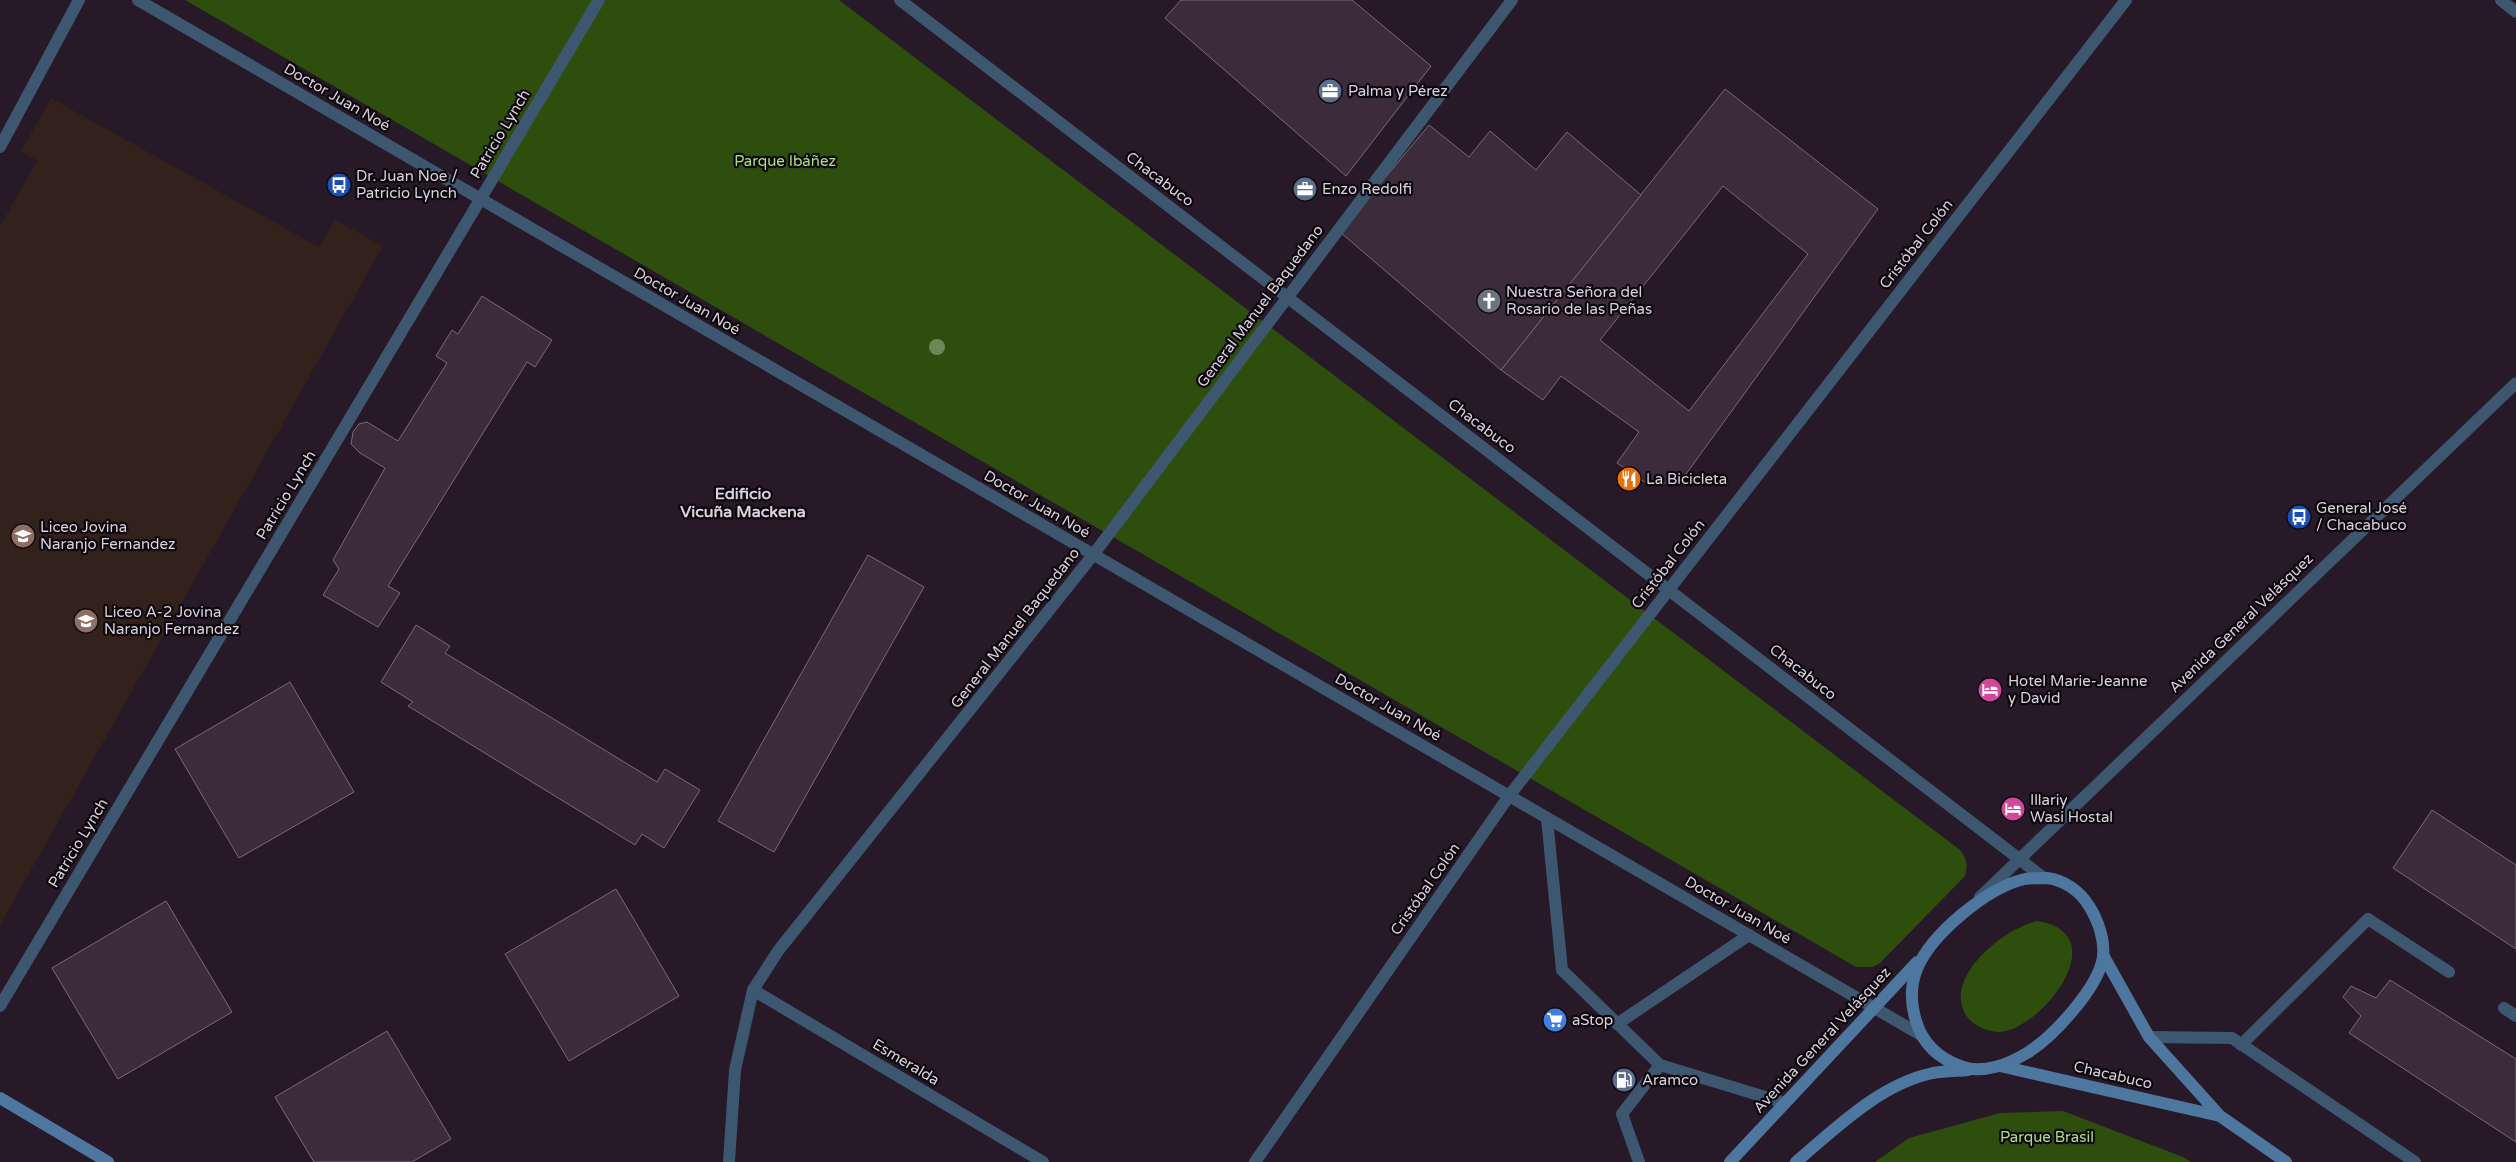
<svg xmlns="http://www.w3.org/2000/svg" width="2516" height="1162" viewBox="0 0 2516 1162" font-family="'Varela Round',sans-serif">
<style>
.education{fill:#33211b}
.green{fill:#2e4e0d}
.building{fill:#3c2c3b;stroke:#7c697b;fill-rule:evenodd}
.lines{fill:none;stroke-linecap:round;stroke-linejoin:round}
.service{stroke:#3e5770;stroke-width:12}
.minor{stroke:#3e5770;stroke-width:12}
.tertiary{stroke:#3e5770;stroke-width:12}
.secondary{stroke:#4e779f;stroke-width:12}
.tree{fill:#6e8756}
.labels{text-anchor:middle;stroke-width:4.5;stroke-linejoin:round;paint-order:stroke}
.poi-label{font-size:15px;fill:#dbd1dc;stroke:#0c060d;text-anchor:start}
.street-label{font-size:15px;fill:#dbd1dc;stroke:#0c060d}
.park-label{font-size:15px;fill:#a9e17c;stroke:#0c060d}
.neighbourhood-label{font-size:16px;font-weight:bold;fill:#dbd1dc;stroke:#0c060d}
</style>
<rect width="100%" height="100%" fill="#271928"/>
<path class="education" d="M 51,98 L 319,247 L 335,220 L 383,246 L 0,925 L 0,226 L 37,161 L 21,151 Z"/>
<g class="green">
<path d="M 185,0 L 839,0 L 1960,850 C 1967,859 1968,865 1965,876 L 1880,963 L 1872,967 L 1856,967 Z"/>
<path d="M 2038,921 C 2118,935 2038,1033 1998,1032 C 1986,1031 1976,1027 1968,1018 C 1939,980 2004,927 2038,921 Z"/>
<path d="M 2063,1111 L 2183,1157 L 2191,1162 L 1875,1162 L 1909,1138 L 2000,1113 Z"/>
</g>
<g class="building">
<path d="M 1181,0 L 1352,0 L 1431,66 L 1346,176 L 1165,18 Z"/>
<path d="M 1725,89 L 1878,209 L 1681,481 L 1649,485 L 1617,463 L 1639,432 L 1561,376 L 1543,400 L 1501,370 ZM 1723,186 L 1808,254 L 1689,411 L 1600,340 Z"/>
<path d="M 1429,125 L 1469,157 L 1490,131 L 1536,170 L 1567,132 L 1641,195 L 1501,370 L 1340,232 Z"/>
<path d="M 482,296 L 552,340 L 535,367 L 527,362 L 388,586 L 400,593 L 378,627 L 323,595 L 339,569 L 333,560 L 385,468 L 360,453 L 351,444 L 353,432 L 359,424 L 367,422 L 398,441 L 447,363 L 436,356 L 452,330 L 458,334 Z"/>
<path d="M 868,555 L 924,587 L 774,852 L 718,821 Z"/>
<path d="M 416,625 L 450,646 L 445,653 L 657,782 L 665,769 L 700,790 L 664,848 L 642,834 L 635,845 L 408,706 L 413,702 L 381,682 Z"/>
<path d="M 290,682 L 354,792 L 239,858 L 175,749 Z"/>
<path d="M 2432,810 L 2516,865 L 2516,949 L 2393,868 Z"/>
<path d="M 616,889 L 679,996 L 569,1061 L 505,954 Z"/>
<path d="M 166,901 L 232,1012 L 118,1079 L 52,968 Z"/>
<path d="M 2390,980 L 2516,1059 L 2516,1142 L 2349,1033 L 2361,1016 L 2343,997 L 2351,986 L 2376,998 Z"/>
<path d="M 387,1031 L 451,1139 L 412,1162 L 314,1162 L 275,1097 Z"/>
</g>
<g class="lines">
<g class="service">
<path d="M 1547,819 L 1562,970 L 1660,1065 L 1785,1103"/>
<path d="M 1617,1024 L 1749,935"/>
<path d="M 2149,1037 L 2232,1038 L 2415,1162"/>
<path d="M 2241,1045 L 2368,919 L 2449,972"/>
<path d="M 1639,1162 L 1622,1114 L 1660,1065"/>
</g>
<g class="minor">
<path d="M 2501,0 L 2516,12"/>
<path d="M 753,990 L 1043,1162"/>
<path d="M 0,1006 L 599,0"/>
<path d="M 2504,1008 L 2516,1016"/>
<path d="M 729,1162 L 735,1070 L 753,990 L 778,951 L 1093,555 L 1512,0"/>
<path d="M 1255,1162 L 1509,796 L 2126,0"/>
</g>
<g class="tertiary">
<path d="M 138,0 L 1921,1035"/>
<path d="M 900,0 L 2044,878"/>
<path d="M 0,147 L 79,0"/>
<path d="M 1980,897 L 2516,383"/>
</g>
<g class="secondary">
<path d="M 2047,878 C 2064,880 2080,891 2089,906 C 2098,920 2105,940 2103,957 C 2099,987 2053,1037 2027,1053 C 2009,1064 1983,1074 1963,1067 C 1939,1059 1923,1045 1916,1021 C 1911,1005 1910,986 1917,969 C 1931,934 1988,887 2025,879 C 2032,878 2040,878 2047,878 Z"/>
<path d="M 2103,955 L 2149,1037 L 2220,1116 L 2286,1162"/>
<path d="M 2000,1066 L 2220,1116"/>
<path d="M 0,1098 L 108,1162"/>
<path d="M 1730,1162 L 1917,962"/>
<path d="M 1796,1162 C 1836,1128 1880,1084 1933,1073 C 1944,1071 1957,1071 1968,1070"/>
</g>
</g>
<circle class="tree" cx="937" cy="347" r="8"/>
<defs>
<symbol id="office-disc" viewBox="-11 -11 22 22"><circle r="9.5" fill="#5c6f8a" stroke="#0c060d"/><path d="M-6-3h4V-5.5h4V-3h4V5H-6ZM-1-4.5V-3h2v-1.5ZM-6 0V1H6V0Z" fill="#fff"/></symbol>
<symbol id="bus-disc" viewBox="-11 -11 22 22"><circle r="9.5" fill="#1a4fb4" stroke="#0c060d"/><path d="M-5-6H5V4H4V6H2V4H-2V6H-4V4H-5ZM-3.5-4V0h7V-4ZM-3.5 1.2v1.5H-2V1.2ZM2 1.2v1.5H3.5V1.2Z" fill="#fff"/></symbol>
<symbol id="church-disc" viewBox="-11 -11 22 22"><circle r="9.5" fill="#6b7280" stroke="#0c060d"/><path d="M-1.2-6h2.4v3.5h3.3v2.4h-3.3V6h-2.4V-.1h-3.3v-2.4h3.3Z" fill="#fff"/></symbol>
<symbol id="restaurant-disc" viewBox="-11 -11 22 22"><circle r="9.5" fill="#e8710a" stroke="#0c060d"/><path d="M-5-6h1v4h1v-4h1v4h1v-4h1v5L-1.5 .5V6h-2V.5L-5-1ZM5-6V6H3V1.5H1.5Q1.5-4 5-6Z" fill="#fff"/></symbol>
<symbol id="school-disc" viewBox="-11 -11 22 22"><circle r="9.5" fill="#8d6e63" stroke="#0c060d"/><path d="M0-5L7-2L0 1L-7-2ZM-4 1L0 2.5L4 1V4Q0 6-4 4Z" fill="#fff"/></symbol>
<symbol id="hotel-disc" viewBox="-11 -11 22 22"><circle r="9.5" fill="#d1479c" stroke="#0c060d"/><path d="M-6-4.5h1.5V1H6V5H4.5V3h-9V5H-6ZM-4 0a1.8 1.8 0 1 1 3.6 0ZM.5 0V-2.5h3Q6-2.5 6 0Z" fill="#fff"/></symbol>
<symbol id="supermarket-disc" viewBox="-11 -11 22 22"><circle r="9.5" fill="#3f7fe0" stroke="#0c060d"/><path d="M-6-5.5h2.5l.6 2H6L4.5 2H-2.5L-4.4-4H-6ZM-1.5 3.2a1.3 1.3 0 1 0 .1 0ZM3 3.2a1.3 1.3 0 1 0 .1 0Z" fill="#fff"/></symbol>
<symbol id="fuel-disc" viewBox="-11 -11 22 22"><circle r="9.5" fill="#5c6f8a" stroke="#0c060d"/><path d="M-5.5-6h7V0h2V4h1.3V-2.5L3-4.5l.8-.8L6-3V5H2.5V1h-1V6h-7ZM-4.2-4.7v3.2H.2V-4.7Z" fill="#fff"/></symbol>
</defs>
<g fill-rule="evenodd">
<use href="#office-disc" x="1316" y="77" width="28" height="28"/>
<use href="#bus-disc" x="325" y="171" width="28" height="28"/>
<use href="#office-disc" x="1291" y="175" width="28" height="28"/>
<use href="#church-disc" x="1475" y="287" width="28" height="28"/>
<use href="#restaurant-disc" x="1615" y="465" width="28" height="28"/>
<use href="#bus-disc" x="2285" y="503" width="28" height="28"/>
<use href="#school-disc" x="9" y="522" width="28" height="28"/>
<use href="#school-disc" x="72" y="607" width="28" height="28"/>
<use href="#hotel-disc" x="1976" y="676" width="28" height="28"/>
<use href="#hotel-disc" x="1999" y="795" width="28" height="28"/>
<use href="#supermarket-disc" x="1541" y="1006" width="28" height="28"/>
<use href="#fuel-disc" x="1610" y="1066" width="28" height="28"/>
</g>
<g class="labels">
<g class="poi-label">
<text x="1348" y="96">Palma y Pérez</text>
<text x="356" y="181">Dr. Juan Noe /<tspan x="356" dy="17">Patricio Lynch</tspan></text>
<text x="1322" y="194">Enzo Redolfi</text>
<text x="1506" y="297">Nuestra Señora del<tspan x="1506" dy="17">Rosario de las Peñas</tspan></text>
<text x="1646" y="484">La Bicicleta</text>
<text x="2316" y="513">General José<tspan x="2316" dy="17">/ Chacabuco</tspan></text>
<text x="40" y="532">Liceo Jovina<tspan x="40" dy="17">Naranjo Fernandez</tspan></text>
<text x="104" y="617">Liceo A-2 Jovina<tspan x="104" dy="17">Naranjo Fernandez</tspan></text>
<text x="2008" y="686">Hotel Marie-Jeanne<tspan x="2008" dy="17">y David</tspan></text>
<text x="2030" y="805">Illariy<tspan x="2030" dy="17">Wasi Hostal</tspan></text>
<text x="1572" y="1025">aStop</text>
<text x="1642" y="1085">Aramco</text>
</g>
<g class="street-label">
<text transform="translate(337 97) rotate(30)" y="5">Doctor Juan Noé</text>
<text transform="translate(500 134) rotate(-59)" y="5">Patricio Lynch</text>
<text transform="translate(1160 179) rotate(37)" y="5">Chacabuco</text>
<text transform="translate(1916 244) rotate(-52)" y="5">Cristóbal Colón</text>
<text transform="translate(687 301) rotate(30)" y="5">Doctor Juan Noé</text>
<text transform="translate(1260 306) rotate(-53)" y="5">General Manuel Baquedano</text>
<text transform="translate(1482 426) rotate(37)" y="5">Chacabuco</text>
<text transform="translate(286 495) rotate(-59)" y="5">Patricio Lynch</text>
<text transform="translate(1037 504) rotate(30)" y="5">Doctor Juan Noé</text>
<text transform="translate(1668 564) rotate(-52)" y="5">Cristóbal Colón</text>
<text transform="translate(2241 623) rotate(-44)" y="5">Avenida General Velásquez</text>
<text transform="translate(1015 628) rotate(-52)" y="5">General Manuel Baquedano</text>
<text transform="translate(1803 672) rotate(38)" y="5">Chacabuco</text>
<text transform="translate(1388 707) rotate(30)" y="5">Doctor Juan Noé</text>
<text transform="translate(78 843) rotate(-59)" y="5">Patricio Lynch</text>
<text transform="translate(1425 889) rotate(-55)" y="5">Cristóbal Colón</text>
<text transform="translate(1738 910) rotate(30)" y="5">Doctor Juan Noé</text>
<text transform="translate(1822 1040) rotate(-47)" y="5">Avenida General Velásquez</text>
<text transform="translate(906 1062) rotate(31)" y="5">Esmeralda</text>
<text transform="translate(2113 1075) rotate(13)" y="5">Chacabuco</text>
</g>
<g class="park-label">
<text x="785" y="166">Parque Ibáñez</text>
<text x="2047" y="1142">Parque Brasil</text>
</g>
<g class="neighbourhood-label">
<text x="743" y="499">Edificio<tspan x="743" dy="18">Vicuña Mackena</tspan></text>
</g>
</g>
</svg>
